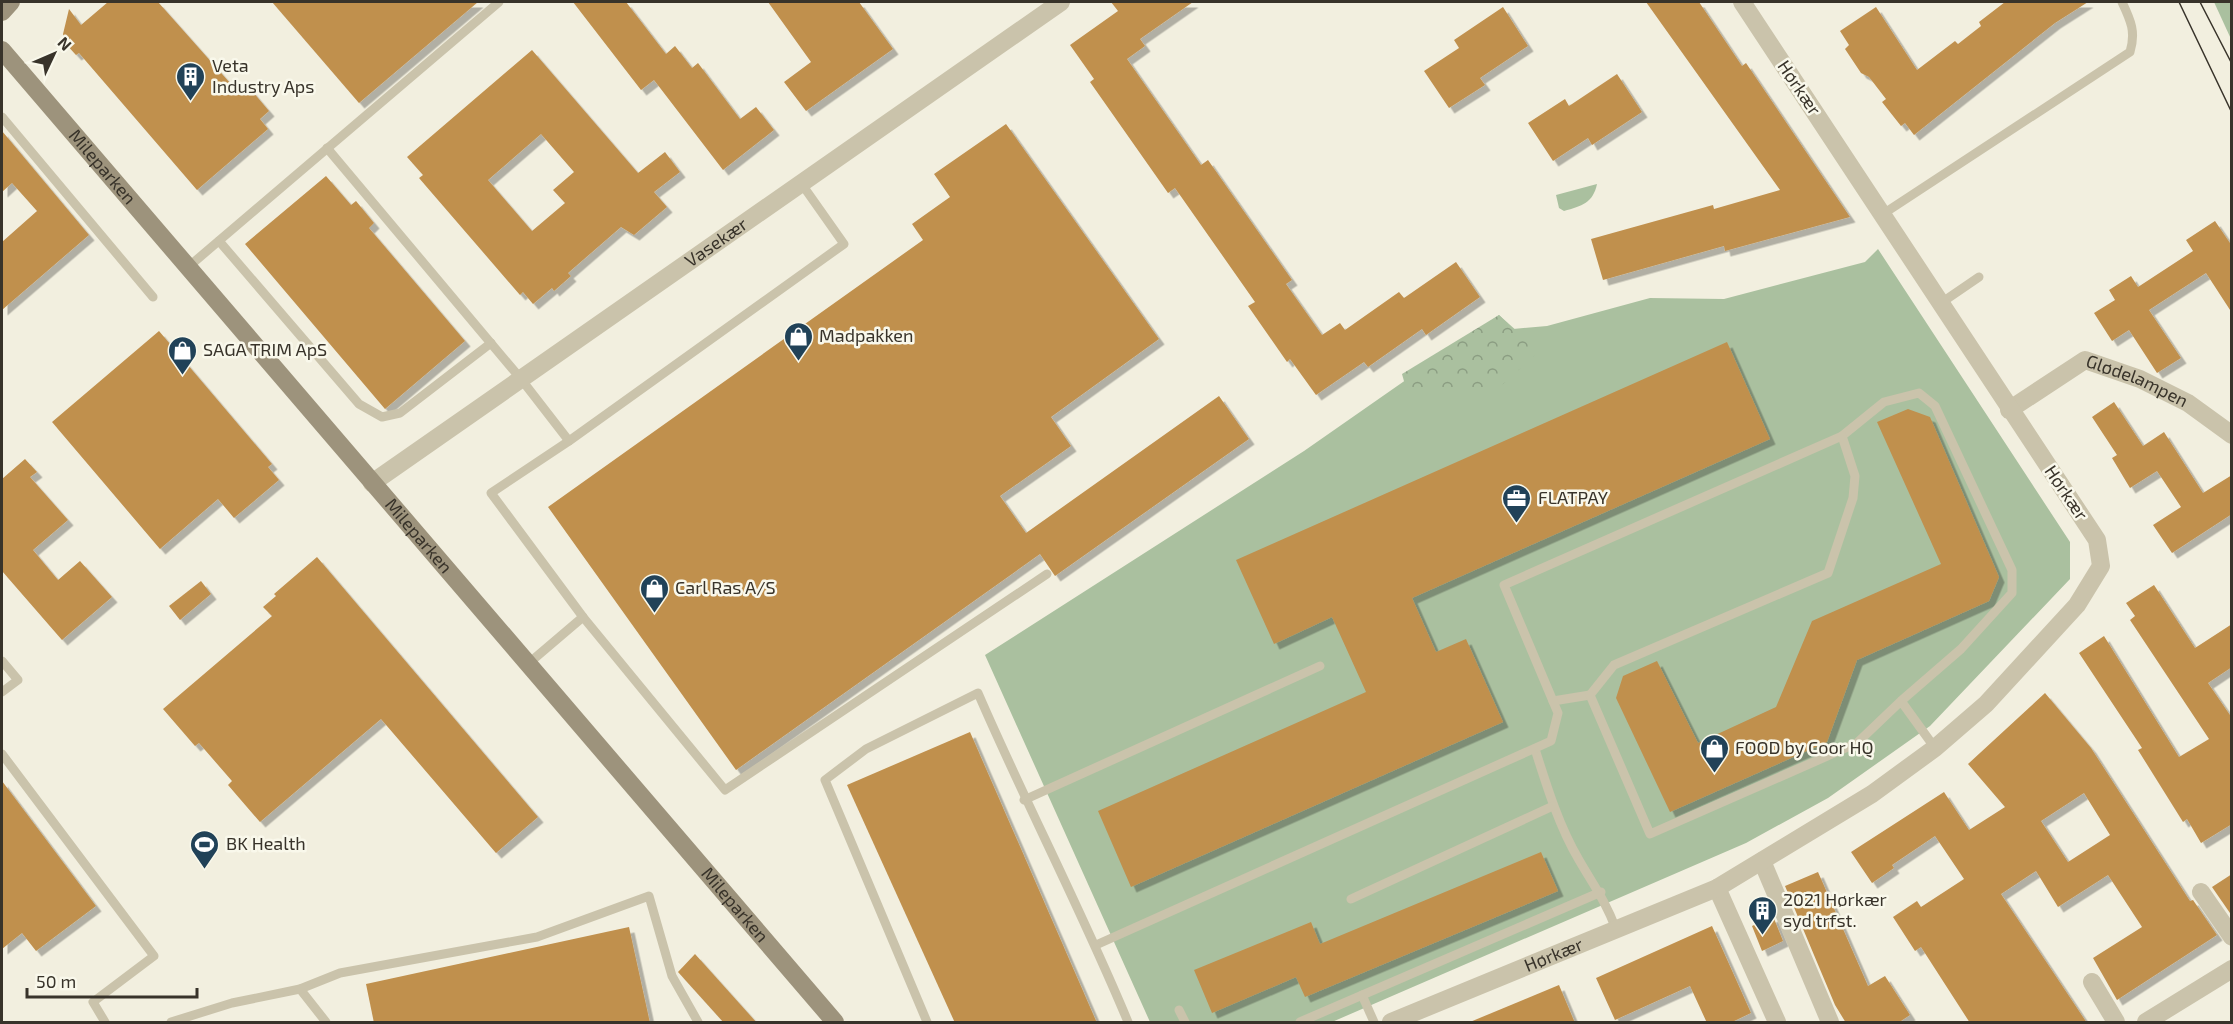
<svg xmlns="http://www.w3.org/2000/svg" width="2233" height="1024" viewBox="0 0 2233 1024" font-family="'Exo 2',sans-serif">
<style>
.green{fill:#aac09f}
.forest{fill:url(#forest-crowns)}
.building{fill:#c0904e;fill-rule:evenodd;filter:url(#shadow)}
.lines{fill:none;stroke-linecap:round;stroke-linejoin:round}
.lane{stroke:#cac3ab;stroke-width:9}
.street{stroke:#cac3ab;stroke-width:18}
.secondary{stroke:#9d937c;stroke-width:18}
.tram{stroke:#38332a;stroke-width:1.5}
.labels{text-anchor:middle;stroke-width:5;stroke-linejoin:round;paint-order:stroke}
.poi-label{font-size:18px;fill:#38332a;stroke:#f9f8eb;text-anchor:start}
.street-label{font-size:18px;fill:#38332a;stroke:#f9f8eb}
</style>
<defs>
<pattern id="forest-crowns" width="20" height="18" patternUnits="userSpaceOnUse" patternTransform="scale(1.5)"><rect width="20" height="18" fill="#aac09f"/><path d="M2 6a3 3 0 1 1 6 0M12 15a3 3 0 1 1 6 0" fill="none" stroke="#8b9d82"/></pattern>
<filter id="shadow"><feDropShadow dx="5.5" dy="5.5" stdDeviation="0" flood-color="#0004"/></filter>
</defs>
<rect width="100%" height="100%" fill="#f2efdf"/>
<g class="green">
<path d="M 2214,2 L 2231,2 L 2231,39 Z"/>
<path d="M 1597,184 C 1593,203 1582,206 1564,211 L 1559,208 L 1556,195 Z"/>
<path d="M 1878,249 L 2070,542 L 2070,579 L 1930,726 L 1828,798 L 1746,843 L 1332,1022 L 1150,1022 L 985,655 L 1304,451 L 1499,315 L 1513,329 L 1547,326 L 1650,298 L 1724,299 L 1865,262 Z"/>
</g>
<path class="forest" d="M 1499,315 L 1539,351 L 1502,385 L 1461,393 L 1407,392 L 1402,374 Z"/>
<g class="building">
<path d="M 108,2 L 158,2 L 238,92 L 247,85 L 269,111 L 260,119 L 268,129 L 197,190 L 79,53 L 76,55 L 66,44 L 63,34 L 69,9 L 81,25 Z"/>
<path d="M 272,2 L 478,2 L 359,103 Z"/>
<path d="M 573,2 L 626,2 L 666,54 L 675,46 L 692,68 L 698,63 L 740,119 L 756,107 L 774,130 L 723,170 L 654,80 L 641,90 Z"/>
<path d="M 768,2 L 859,2 L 893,49 L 806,111 L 784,82 L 811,62 Z"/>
<path d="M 1111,2 L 1193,2 L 1140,39 L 1145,46 L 1127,59 L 1201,165 L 1208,160 L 1292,280 L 1286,284 L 1322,335 L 1340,323 L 1345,330 L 1399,292 L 1404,298 L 1456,262 L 1480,297 L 1426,335 L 1422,329 L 1368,367 L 1364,362 L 1316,395 L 1290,359 L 1287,362 L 1248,306 L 1255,302 L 1175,188 L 1168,193 L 1090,82 L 1094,79 L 1070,45 L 1118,11 Z"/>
<path d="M 1646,2 L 1699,2 L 1742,66 L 1746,63 L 1850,217 L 1725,251 L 1724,246 L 1603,280 L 1591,239 L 1713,205 L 1714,209 L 1780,190 Z"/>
<path d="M 2005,2 L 2088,2 L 2055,23 L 1914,135 L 1905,123 L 1901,126 L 1882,102 L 1886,99 L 1869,77 L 1861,73 L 1845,49 L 1849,45 L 1840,31 L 1876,7 L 1917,70 L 1955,41 L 1958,44 L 1981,26 L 1979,22 Z"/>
<path d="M 1503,7 L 1528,46 L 1480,78 L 1485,85 L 1449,108 L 1424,71 L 1459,48 L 1454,40 Z"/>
<path d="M 532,50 L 638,173 L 665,152 L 680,172 L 654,192 L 667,207 L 634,235 L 621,227 L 568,273 L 571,276 L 554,291 L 552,288 L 533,304 L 523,292 L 520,295 L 419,178 L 423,175 L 407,157 ZM 541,134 L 574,172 L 553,190 L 565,203 L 532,231 L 488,180 Z"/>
<path d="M 1617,74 L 1642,112 L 1592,145 L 1588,138 L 1553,161 L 1528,123 L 1565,99 L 1569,106 Z"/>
<path d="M 1006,124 L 1159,339 L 1051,417 L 1071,446 L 1000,496 L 1026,533 L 1219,396 L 1249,439 L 1055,576 L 1040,554 L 736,770 L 548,507 L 923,240 L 912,224 L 950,197 L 934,174 Z"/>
<path d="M 2,131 L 89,235 L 2,310 L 2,242 L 37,211 L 12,183 L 2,192 Z"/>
<path d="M 326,176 L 351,205 L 356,201 L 374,223 L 369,228 L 465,341 L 385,409 L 245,244 Z"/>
<path d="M 2215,221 L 2232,246 L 2232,313 L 2206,273 L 2149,310 L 2181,358 L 2157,373 L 2129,330 L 2112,341 L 2094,313 L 2115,300 L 2109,290 L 2131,276 L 2138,287 L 2193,251 L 2186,240 Z"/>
<path d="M 159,331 L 272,464 L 268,467 L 279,480 L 234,518 L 218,499 L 160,549 L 52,422 Z"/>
<path d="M 1727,342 L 1770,439 L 1412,598 L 1436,652 L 1466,639 L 1503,722 L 1131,887 L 1098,811 L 1366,692 L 1332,617 L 1274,644 L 1236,560 Z"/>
<path d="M 2114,402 L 2143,446 L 2164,432 L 2203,493 L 2232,475 L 2232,514 L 2172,553 L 2153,525 L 2181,507 L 2157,471 L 2130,488 L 2112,458 L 2117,455 L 2092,417 Z"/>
<path d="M 1908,409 L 1930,417 L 1999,577 L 1989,601 L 1857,660 L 1827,742 L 1670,812 L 1616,698 L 1623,676 L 1657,661 L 1698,743 L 1776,707 L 1812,621 L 1941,564 L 1877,422 Z"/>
<path d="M 25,459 L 37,472 L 30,477 L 68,520 L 33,550 L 58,580 L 80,561 L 112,597 L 62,640 L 2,571 L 2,479 Z"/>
<path d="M 317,557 L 538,817 L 496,853 L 381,719 L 260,822 L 228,785 L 232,781 L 199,743 L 195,746 L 163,709 L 272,616 L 263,607 L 276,596 L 274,594 Z"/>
<path d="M 201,581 L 211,594 L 180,620 L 169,606 Z"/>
<path d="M 2154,585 L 2195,648 L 2232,624 L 2232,667 L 2208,683 L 2232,718 L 2232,824 L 2201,843 L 2187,819 L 2183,822 L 2138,750 L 2142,748 L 2079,653 L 2104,636 L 2179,757 L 2209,739 L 2130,620 L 2135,616 L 2126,603 Z"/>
<path d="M 2045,693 L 2091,748 L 2190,901 L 2193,900 L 2217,935 L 2117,1000 L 2093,958 L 2142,927 L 2108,875 L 2058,907 L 2036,871 L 2001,894 L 2087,1023 L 1970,1023 L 1921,947 L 1915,951 L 1893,917 L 1917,901 L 1921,907 L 1964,879 L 1935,836 L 1892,865 L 1894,868 L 1872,883 L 1851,852 L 1944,792 L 1969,830 L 2005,807 L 1968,764 ZM 2084,793 L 2110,835 L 2068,862 L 2041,821 Z"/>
<path d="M 970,732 L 1097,1023 L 955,1023 L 847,785 Z"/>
<path d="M 2,781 L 96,906 L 36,951 L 22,933 L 2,949 Z"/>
<path d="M 1541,852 L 1558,891 L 1305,997 L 1296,977 L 1212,1013 L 1194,970 L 1311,922 L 1320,944 Z"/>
<path d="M 1818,872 L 1868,986 L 1885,976 L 1910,1015 L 1898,1023 L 1846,1023 L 1835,1005 L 1785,886 Z"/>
<path d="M 2232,874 L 2232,916 L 2212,887 Z"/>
<path d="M 1773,916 L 1783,941 L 1762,951 L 1752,926 Z"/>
<path d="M 1712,926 L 1751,1013 L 1730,1023 L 1707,1023 L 1690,986 L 1615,1020 L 1596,978 Z"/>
<path d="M 629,927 L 650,1023 L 374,1023 L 366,984 Z"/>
<path d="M 695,954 L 757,1023 L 724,1023 L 678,972 Z"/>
<path d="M 1559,985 L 1575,1023 L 1470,1023 L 1470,1022 Z"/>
</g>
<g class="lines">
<g class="lane">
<path d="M 2,117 L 153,297"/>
<path d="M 327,148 L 521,379 L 569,441"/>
<path d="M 801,183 L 844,244 L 569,441 L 491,493 L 583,617 L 725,790 L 1047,574"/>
<path d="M 1883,214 L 2130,52 C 2136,32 2131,21 2122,2"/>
<path d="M 219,241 L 359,404 L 382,417 L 400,413 L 491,343"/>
<path d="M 187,268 L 499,2"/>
<path d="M 1941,303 L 1979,277"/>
<path d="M 2,661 L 18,680 L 2,692"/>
<path d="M 529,663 L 583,617"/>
<path d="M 1553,701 L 1590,695"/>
<path d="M 1901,701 L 1857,743 L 1650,834 L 1590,695 L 1614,665 L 1828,573 L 1853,498 L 1855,476 L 1842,436 L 1884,402 L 1919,393 L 1935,406 L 2012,570 L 2012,593 L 1961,649 L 1901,701 L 1935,748"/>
<path d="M 1535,749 C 1547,787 1559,826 1579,860 C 1594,886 1605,900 1616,929"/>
<path d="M 2,754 L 154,956 L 93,1002 L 105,1022"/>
<path d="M 1024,800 L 1320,666"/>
<path d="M 1351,899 L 1553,806"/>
<path d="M 1096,945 L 1551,741 L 1558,713 L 1504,585 L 1842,436"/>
<path d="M 300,989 L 326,1022"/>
<path d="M 1362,995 L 1374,1022"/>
<path d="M 1179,1010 L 1185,1022"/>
<path d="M 171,1022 L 232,1003 L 300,989 L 340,973 L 537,937 L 649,896 L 672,976 L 698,1022"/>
<path d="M 927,1022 L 825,780 L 866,749 L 978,693 C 1026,804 1082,911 1128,1022"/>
<path d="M 1300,1022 L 1601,892"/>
</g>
<g class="street">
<path id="s1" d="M 2009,410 L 2085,360 L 2140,379 L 2188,403 L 2232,435"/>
<path id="s2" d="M 372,483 L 1061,2"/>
<path d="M 1762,861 L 1830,1022"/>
<path d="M 1717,888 L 1777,1022"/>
<path d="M 2201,892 L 2232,937"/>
<path d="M 2092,982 L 2116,1022"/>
<path id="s3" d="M 1391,1022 L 1717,888 L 1872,794 L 1935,748 L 1986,704 L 2077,605 L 2101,566 L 2097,540 L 1742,2"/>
<path d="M 2146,1022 L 2232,969"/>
</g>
<g class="secondary">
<path d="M 2,12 L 11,2"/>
<path id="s4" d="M 2,50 L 835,1022"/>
</g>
<g class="tram">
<path d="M 2179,2 L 2232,113"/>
<path d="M 2200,2 L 2232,64"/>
</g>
</g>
<defs>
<symbol id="building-pin" viewBox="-11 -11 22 30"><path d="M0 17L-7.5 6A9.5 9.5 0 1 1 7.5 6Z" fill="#214258" stroke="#f9f8eb"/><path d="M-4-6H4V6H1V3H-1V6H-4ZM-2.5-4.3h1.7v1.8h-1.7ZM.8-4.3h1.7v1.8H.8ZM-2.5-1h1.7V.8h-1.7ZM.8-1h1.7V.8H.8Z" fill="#fff"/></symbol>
<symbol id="shop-pin" viewBox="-11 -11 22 30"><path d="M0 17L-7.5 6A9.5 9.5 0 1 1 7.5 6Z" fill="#214258" stroke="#f9f8eb"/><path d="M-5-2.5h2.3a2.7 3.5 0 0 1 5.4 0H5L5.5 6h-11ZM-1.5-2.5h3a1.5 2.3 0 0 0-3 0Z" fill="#fff"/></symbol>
<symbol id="office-pin" viewBox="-11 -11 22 30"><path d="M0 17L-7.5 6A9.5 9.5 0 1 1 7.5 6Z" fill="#214258" stroke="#f9f8eb"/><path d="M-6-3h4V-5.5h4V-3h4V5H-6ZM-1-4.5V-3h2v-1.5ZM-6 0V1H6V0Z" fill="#fff"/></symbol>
<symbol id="stadium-pin" viewBox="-11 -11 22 30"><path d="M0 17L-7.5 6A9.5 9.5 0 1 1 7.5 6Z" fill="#214258" stroke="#f9f8eb"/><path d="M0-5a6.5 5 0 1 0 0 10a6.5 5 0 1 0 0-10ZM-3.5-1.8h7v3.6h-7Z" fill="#fff"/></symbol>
</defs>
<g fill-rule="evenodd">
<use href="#building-pin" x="174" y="60" width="33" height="45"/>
<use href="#shop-pin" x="782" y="320" width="33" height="45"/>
<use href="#shop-pin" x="166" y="334" width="33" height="45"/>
<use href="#office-pin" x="1500" y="482" width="33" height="45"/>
<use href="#shop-pin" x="638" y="572" width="33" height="45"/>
<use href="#shop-pin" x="1698" y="732" width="33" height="45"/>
<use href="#stadium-pin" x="188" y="828" width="33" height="45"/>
<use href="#building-pin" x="1746" y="894" width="33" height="45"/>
</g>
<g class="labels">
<g class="poi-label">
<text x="212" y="72">Veta<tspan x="212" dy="21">Industry Aps</tspan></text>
<text x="819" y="342">Madpakken</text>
<text x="203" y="356">SAGA TRIM ApS</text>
<text x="1538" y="504">FLATPAY</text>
<text x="675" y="594">Carl Ras A/S</text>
<text x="1735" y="754">FOOD by Coor HQ</text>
<text x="226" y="850">BK Health</text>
<text x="1783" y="906">2021 Hørkær<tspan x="1783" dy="21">syd trfst.</tspan></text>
</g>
<g class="street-label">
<text transform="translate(1799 88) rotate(56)" y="6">Hørkær</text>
<text dy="6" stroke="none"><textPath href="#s4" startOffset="154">Mileparken</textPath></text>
<text dy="6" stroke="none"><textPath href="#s2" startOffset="420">Vasekær</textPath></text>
<text dy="6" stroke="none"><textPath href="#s1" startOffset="147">Glødelampen</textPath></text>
<text transform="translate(2066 493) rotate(56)" y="6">Hørkær</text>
<text dy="6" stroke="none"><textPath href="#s4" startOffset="640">Mileparken</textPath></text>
<text dy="6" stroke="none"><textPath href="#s4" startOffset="1126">Mileparken</textPath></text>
<text dy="6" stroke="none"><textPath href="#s3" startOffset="176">Hørkær</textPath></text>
</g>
</g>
<rect width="2233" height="1024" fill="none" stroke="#38332a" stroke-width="6"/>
<g transform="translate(54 54) rotate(46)" stroke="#f9f8eb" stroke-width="4.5" paint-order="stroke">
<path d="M0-4.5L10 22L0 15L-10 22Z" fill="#38332a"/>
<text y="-9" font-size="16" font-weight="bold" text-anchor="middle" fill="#38332a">N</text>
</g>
<path d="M27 988v9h170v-9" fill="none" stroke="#38332a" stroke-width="3"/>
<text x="36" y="988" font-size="18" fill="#38332a" stroke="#f9f8eb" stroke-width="4.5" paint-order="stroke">50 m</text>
</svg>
